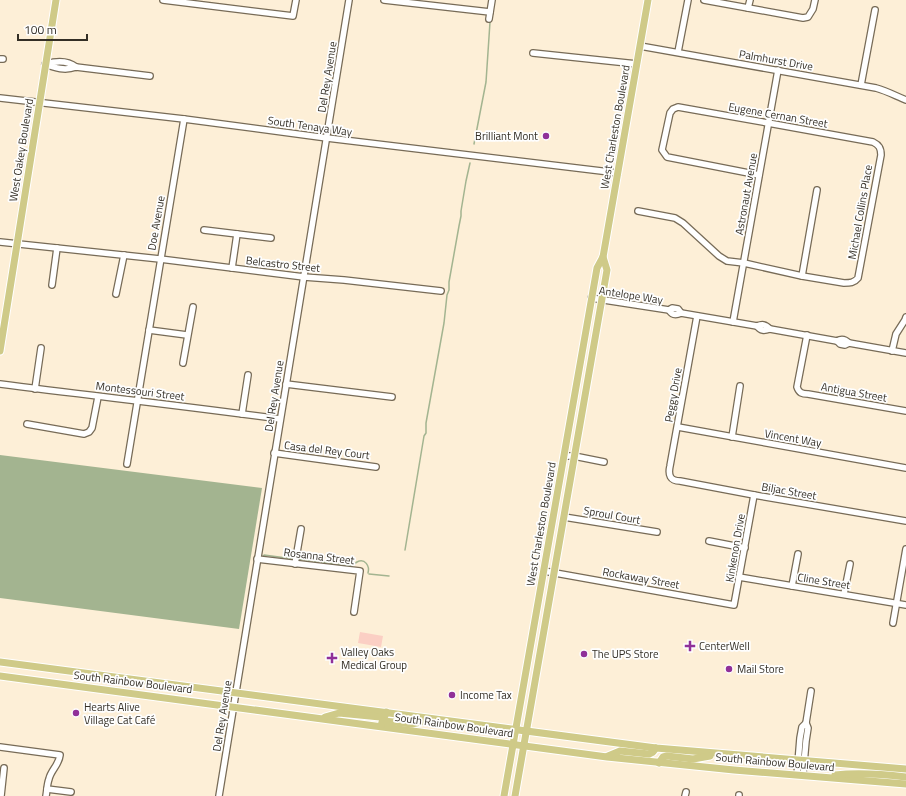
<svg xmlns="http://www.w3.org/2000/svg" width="906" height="796" viewBox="0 0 906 796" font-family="'Titillium Web',sans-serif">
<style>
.green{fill:#fbcfc4}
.water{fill:#a3b490}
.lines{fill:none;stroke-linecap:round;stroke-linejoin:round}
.stream{stroke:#a3b490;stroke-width:1.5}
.minor-casing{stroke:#776b57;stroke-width:8}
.major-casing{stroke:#fff;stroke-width:9}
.minor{stroke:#fff;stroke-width:5.5}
.major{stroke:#cfca88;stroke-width:7}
.poi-dot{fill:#903099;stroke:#fefefe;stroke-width:1.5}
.labels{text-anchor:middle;stroke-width:3.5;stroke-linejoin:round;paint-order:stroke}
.street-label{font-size:11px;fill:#332e25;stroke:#fefefe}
.poi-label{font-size:11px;fill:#332e25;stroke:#fefefe;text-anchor:start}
</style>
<rect width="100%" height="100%" fill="#fdefd7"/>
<path class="green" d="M 360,632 L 383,636 L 381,647 L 358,643 Z"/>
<path class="water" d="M 0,455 L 262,488 L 239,629 L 0,598 Z"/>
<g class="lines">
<g class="stream">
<path d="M 474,144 L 486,82 L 490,22"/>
<path d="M 405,550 L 424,436 L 426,433 L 426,423 L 444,323 L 447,295 L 449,290 L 449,282 L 459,226 L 461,216 L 461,211 L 466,181 L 470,163"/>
<path d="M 261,556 L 263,557 L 264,555 L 294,559"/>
<path d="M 298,559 L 352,566 C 354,565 355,563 357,562 C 365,558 370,566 368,573"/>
<path d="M 369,574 L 389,576"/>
</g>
<defs>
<g id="minor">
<path d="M 163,0 L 293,16 L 296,0"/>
<path d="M 384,0 L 490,12"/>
<path d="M 704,0 L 803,18 L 808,17 L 813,9 L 815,0"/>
<path d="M 748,8 L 750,0"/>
<path d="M 489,19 L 492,0"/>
<path d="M 640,46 L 876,88 C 887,91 896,96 906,100"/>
<path d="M 678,52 L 688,0"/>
<path d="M 533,53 L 637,64"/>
<path d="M 0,59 L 3,59"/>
<path d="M 45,64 C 55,68 65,71 76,67 L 150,76"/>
<path d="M 46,64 C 56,61 67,60 76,67"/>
<path d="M 861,85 L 875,10"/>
<path d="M 0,98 L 184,119 L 327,138 L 618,173"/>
<path d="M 638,211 L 675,218 L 683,223 L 719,256 L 727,261 L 744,263 L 802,276 L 844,283 C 850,283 854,283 858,278 L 881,155 C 881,148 879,145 873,142 L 768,123 L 678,107 L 673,109 L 670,113 L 662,150 L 667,157 L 759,175"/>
<path d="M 204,230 L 271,238"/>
<path d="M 0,242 L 160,259 L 304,277 L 344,280 L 441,291"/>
<path d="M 232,268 L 237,234"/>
<path d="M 802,276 L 817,190"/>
<path d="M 52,285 L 57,248"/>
<path d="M 116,294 L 124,255"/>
<path d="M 591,298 L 669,310 L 672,308 L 678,309 L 681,313"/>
<path d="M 669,310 C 672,315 675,316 681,313 L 757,326 C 762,324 765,324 770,329 L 837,341 C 842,338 845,339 849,343"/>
<path d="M 697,316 L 670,466 C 668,475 670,481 680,481 L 754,495 L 906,521"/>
<path d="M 733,322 L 778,70"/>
<path d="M 757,326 C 761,331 764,331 770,329"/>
<path d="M 149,330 L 187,335"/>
<path d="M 807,335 L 797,387 C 799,393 802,394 808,394 L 906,411"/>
<path d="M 837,341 L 840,344 L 845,345 L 849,343 L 906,353"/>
<path d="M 892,351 L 896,334 L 905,320 L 906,317"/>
<path d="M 183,363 L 193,307"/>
<path d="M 0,384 C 93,396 187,406 280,419"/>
<path d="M 286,384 L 392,397"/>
<path d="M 35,389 L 41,348"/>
<path d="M 242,414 L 248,375"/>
<path d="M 27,424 L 84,434 L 89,432 L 92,428 L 98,397"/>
<path d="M 678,427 L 906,468"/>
<path d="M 732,437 L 740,386"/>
<path d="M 274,453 L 376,467"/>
<path d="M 564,456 L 574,456 L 604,462"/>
<path d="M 127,464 L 184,119"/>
<path d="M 564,517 L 657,532"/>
<path d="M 709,541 L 745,548"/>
<path d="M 257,559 L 360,571 L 354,612"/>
<path d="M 295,564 L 301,529"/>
<path d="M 544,571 L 734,605 L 754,495"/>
<path d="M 739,577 L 906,605"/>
<path d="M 792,586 L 798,554"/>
<path d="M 844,594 L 850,564"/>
<path d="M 893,623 L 906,549"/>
<path d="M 0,747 L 60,755 C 59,765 51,770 49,779 C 47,784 47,791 46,796"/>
<path d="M 797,775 L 800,738 L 802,727 L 806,723 L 811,691"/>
<path d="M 803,775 L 806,741 L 808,728 L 806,723"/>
<path d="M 47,789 L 71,792"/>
<path d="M 1,796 L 4,768"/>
<path d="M 219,796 L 349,0"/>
<path d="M 685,796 L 686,792"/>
<path d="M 739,796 L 739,795"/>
</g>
<g id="major">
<path d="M 0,351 L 56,0"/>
<path d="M 0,662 L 656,748 L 906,769"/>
<path d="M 0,676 L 607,757 L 734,770 L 906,784"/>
<path d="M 325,717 L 339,713 L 380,717 L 385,716 L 386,712"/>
<path d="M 381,726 L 382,722 L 384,721 L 412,724 L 429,720"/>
<path d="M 608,756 L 620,751 L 649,754 L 653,752 L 656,748"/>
<path d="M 659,763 L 663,757 L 667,756 L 693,759 L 710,756"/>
<path d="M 835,775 C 859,772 882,774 906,777"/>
<path d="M 504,796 L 597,268 L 603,257 L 648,0"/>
<path d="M 515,796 L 607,270 L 603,257"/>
</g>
</defs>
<use href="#minor" class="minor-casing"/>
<use href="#major" class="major-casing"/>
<use href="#minor" class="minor"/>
<use href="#major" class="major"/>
</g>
<g class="poi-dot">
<circle cx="546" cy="136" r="4"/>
<path d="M688 640h4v4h4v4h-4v4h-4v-4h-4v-4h4z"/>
<circle cx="584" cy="654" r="4"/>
<path d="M330 652h4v4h4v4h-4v4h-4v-4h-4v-4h4z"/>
<circle cx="729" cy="669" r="4"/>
<circle cx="452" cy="695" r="4"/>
<circle cx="76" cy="713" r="4"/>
</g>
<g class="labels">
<g class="street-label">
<text transform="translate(776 60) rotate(10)" y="4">Palmhurst Drive</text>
<text transform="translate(327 77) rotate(-81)" y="4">Del Rey Avenue</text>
<text transform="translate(778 115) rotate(10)" y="4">Eugene Cernan Street</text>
<text transform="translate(310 126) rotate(8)" y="4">South Tenaya Way</text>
<text transform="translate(615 127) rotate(-80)" y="4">West Charleston Boulevard</text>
<text transform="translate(21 150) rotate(-81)" y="4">West Oakey Boulevard</text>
<text transform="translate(746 194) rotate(-80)" y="4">Astronaut Avenue</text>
<text transform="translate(860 212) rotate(-80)" y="4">Michael Collins Place</text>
<text transform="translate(156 223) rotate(-80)" y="4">Doe Avenue</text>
<text transform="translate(283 264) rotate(6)" y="4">Belcastro Street</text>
<text transform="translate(631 295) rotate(9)" y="4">Antelope Way</text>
<text transform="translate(140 391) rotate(7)" y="4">Montessouri Street</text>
<text transform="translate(854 392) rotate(10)" y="4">Antigua Street</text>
<text transform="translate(673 395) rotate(-80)" y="4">Peggy Drive</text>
<text transform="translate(274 396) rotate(-81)" y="4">Del Rey Avenue</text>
<text transform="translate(793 438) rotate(10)" y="4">Vincent Way</text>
<text transform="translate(327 450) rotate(7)" y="4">Casa del Rey Court</text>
<text transform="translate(789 491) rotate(10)" y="4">Biljac Street</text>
<text transform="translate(612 515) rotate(10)" y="4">Sproul Court</text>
<text transform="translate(541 524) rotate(-80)" y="4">West Charleston Boulevard</text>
<text transform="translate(735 548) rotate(-80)" y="4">Kinkenon Drive</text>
<text transform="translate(319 556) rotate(7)" y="4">Rosanna Street</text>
<text transform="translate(641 578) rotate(10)" y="4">Rockaway Street</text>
<text transform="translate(824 581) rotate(9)" y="4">Cline Street</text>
<text transform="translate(133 682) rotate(7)" y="4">South Rainbow Boulevard</text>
<text transform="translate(222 716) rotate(-81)" y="4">Del Rey Avenue</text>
<text transform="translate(454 725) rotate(8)" y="4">South Rainbow Boulevard</text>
<text transform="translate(775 762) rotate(5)" y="4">South Rainbow Boulevard</text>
</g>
<g class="poi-label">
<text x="538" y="140" text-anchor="end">Brilliant Mont</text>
<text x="699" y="650">CenterWell</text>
<text x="341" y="656">Valley Oaks<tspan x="341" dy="13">Medical Group</tspan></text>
<text x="592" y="658">The UPS Store</text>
<text x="737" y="673">Mail Store</text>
<text x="460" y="699">Income Tax</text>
<text x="84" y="711">Hearts Alive<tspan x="84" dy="13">Village Cat Café</tspan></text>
</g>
</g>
<path d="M18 34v6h69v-6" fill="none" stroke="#332e25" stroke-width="2"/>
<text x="24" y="34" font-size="12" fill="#332e25" stroke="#fefefe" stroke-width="3" paint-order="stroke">100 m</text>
</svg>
